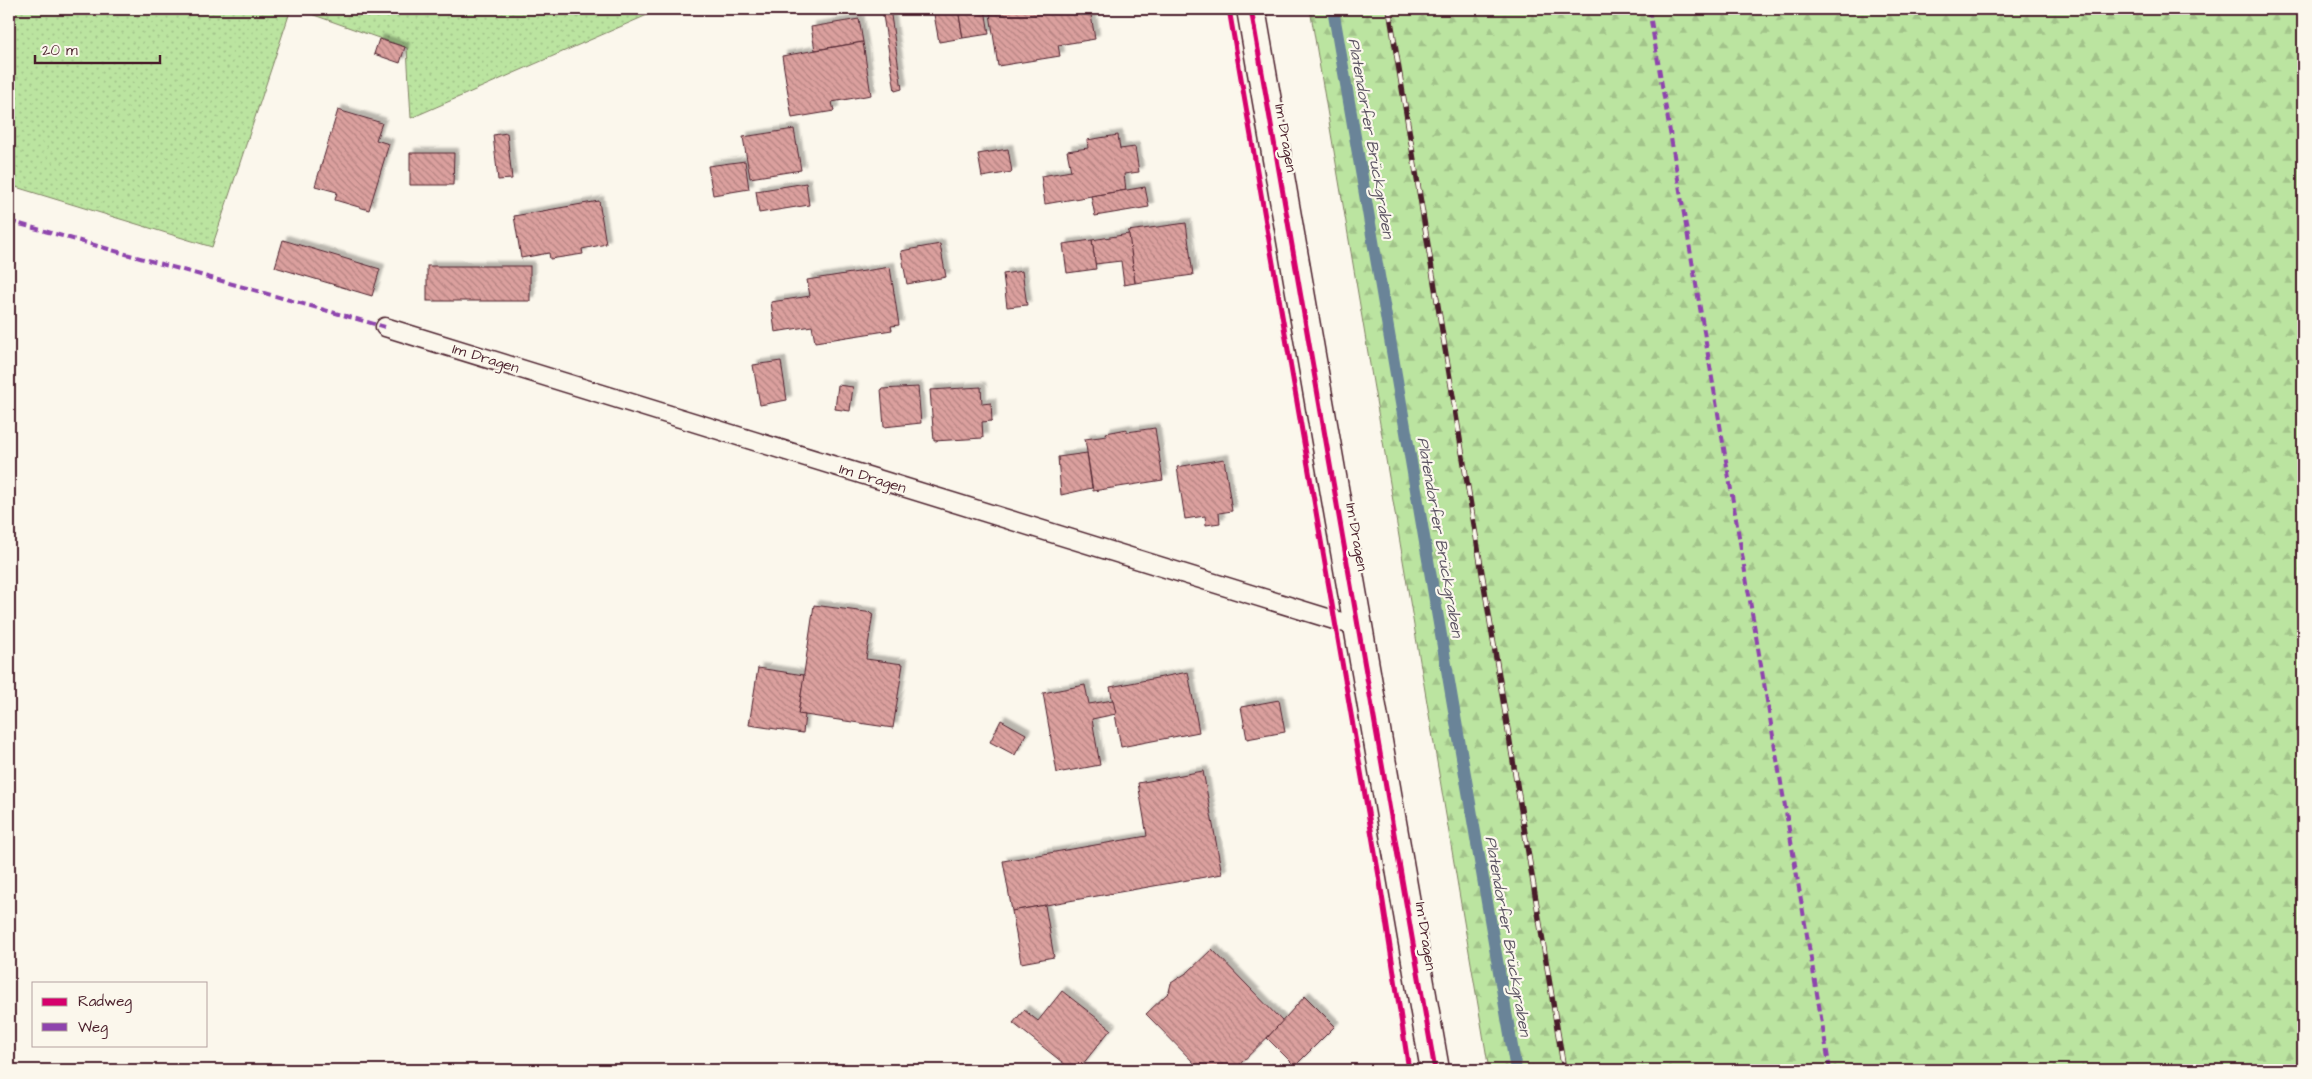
<svg xmlns="http://www.w3.org/2000/svg" width="2312" height="1079" viewBox="0 0 2312 1079" font-family="'Architects Daughter',sans-serif">
<style>
.grass{fill:url(#grass-dots);stroke:#828266}
.forest{fill:url(#forest-firs);stroke:#828266}
.lines{fill:none;stroke-linecap:round;stroke-linejoin:round}
.stream{stroke:#6a8498;stroke-width:12}
.building{fill:url(#building-back-hatch);stroke:#4a1f2b;filter:url(#shadow)}
.service-casing{stroke:#4a1f2b;stroke-width:21}
.tertiary-casing{stroke:#4a1f2b;stroke-width:31}
.service{stroke:#fbf7ec;stroke-width:18}
.tertiary{stroke:#fbf7ec;stroke-width:28}
.rail-casing{stroke:#4a1f2b;stroke-width:5.5}
.rail{stroke:#fbf7ec;stroke-width:4;stroke-dasharray:11;stroke-linecap:butt}
.quiet{stroke:#8e44ad;stroke-width:4;stroke-dasharray:8 4;stroke-linecap:butt}
.cycleway-casing{stroke:#fbf7ec;stroke-width:8}
.cycleway{stroke:#d6006c;stroke-width:5}
.labels{text-anchor:middle;stroke-width:4.5;stroke-linejoin:round;paint-order:stroke}
.street-label{font-size:15px;fill:#4a1f2b;stroke:#fbf7ec}
.water-label{font-size:16px;font-style:italic;fill:#5a5261;stroke:#fbf7ec}
</style>
<defs>
<pattern id="grass-dots" width="8" height="8" patternUnits="userSpaceOnUse" patternTransform="scale(1.25)"><rect width="8" height="8" fill="#bbe4a0"/><path d="M2 2h.1M6 6h.1" fill="none" stroke="#a2c38a" stroke-width="1.8" stroke-linecap="round"/></pattern>
<pattern id="forest-firs" width="22" height="20" patternUnits="userSpaceOnUse" patternTransform="scale(1.25)"><rect width="22" height="20" fill="#bbe4a0"/><path d="M5 1l3.5 6h-7zM16 11l3.5 6h-7z" fill="#a2c38a"/></pattern>
<pattern id="building-back-hatch" width="6" height="6" patternUnits="userSpaceOnUse" patternTransform="scale(1.25)"><rect width="6" height="6" fill="#dba09e"/><path d="M-1 5l2 2M0 0l6 6M5-1l2 2" fill="none" stroke="#b48281"/></pattern>
<filter id="shadow"><feDropShadow dx="4.5" dy="-4.5" stdDeviation="1" flood-color="#0004"/></filter>
</defs>
<rect width="100%" height="100%" fill="#fbf7ec"/>
<filter id="ink" filterUnits="userSpaceOnUse"><feTurbulence type="fractalNoise" baseFrequency=".02" numOctaves="2"/><feDisplacementMap in="SourceGraphic" scale="10" xChannelSelector="R" yChannelSelector="G"/><feConvolveMatrix kernelMatrix="1 2 1 2 8 2 1 2 1" color-interpolation-filters="sRGB"/></filter>
<g filter="url(#ink)">
<g class="grass">
<path d="M 9,9 L 291,9 L 212,247 L 9,185 Z"/>
<path d="M 297,9 L 661,9 L 411,118 L 407,48 Z"/>
</g>
<path class="forest" d="M 1310,9 L 2303,9 L 2303,1070 L 1489,1070 Z"/>
<g class="lines">
<path class="stream" d="M 1333,9 L 1516,1070"/>
</g>
<g class="building">
<path d="M 882,9 L 890,9 L 902,89 L 895,91 Z"/>
<path d="M 933,9 L 958,9 L 963,38 L 939,42 Z"/>
<path d="M 958,9 L 985,9 L 989,34 L 963,38 Z"/>
<path d="M 1022,9 L 1090,9 L 1095,39 L 1058,45 L 1060,56 L 998,66 L 990,14 Z"/>
<path d="M 859,19 L 863,42 L 815,50 L 811,27 Z"/>
<path d="M 379,39 L 405,47 L 400,63 L 374,54 Z"/>
<path d="M 863,42 L 871,95 L 832,102 L 834,111 L 792,118 L 782,56 Z"/>
<path d="M 338,110 L 382,123 L 376,140 L 389,144 L 369,210 L 335,200 L 337,192 L 315,186 Z"/>
<path d="M 794,129 L 801,170 L 750,178 L 743,137 Z"/>
<path d="M 507,133 L 512,179 L 498,180 L 493,135 Z"/>
<path d="M 1118,135 L 1120,149 L 1135,147 L 1139,172 L 1124,174 L 1126,190 L 1045,204 L 1041,176 L 1071,171 L 1067,151 L 1088,148 L 1087,140 Z"/>
<path d="M 1008,149 L 1012,172 L 982,177 L 978,154 Z"/>
<path d="M 410,153 L 454,153 L 453,185 L 410,185 Z"/>
<path d="M 745,161 L 749,189 L 713,195 L 708,166 Z"/>
<path d="M 806,183 L 809,205 L 759,213 L 756,191 Z"/>
<path d="M 1145,187 L 1149,207 L 1095,216 L 1091,196 Z"/>
<path d="M 599,201 L 606,244 L 582,249 L 583,254 L 550,259 L 549,253 L 521,258 L 514,216 Z"/>
<path d="M 1186,223 L 1193,275 L 1135,283 L 1128,231 Z"/>
<path d="M 1129,234 L 1135,283 L 1124,285 L 1121,261 L 1095,264 L 1092,240 Z"/>
<path d="M 283,240 L 380,269 L 372,296 L 275,267 Z"/>
<path d="M 1092,240 L 1096,269 L 1067,273 L 1063,244 Z"/>
<path d="M 940,244 L 946,277 L 907,284 L 901,251 Z"/>
<rect x="427" y="266" width="103" height="35"/>
<path d="M 890,267 L 899,325 L 891,326 L 892,330 L 815,342 L 812,326 L 775,332 L 771,302 L 810,296 L 807,280 Z"/>
<path d="M 1022,271 L 1027,305 L 1007,307 L 1003,274 Z"/>
<path d="M 781,361 L 787,400 L 760,405 L 753,365 Z"/>
<path d="M 838,385 L 853,387 L 850,411 L 835,409 Z"/>
<path d="M 918,387 L 921,423 L 884,427 L 881,389 Z"/>
<path d="M 981,387 L 982,404 L 991,403 L 992,421 L 982,422 L 983,438 L 934,441 L 930,390 Z"/>
<path d="M 1155,428 L 1163,480 L 1093,491 L 1085,439 L 1107,436 L 1106,433 L 1127,429 L 1127,432 Z"/>
<path d="M 1087,453 L 1092,488 L 1061,495 L 1058,457 Z"/>
<path d="M 1224,459 L 1232,511 L 1219,513 L 1220,523 L 1206,525 L 1205,516 L 1185,519 L 1177,467 Z"/>
<path d="M 814,605 L 873,613 L 866,659 L 903,664 L 893,728 L 798,714 Z"/>
<path d="M 758,668 L 804,675 L 798,714 L 805,715 L 803,733 L 749,725 Z"/>
<path d="M 1188,672 L 1199,732 L 1121,747 L 1110,687 Z"/>
<path d="M 1085,685 L 1089,704 L 1113,700 L 1116,714 L 1092,719 L 1100,765 L 1057,773 L 1043,693 Z"/>
<path d="M 1279,700 L 1285,732 L 1247,739 L 1241,707 Z"/>
<path d="M 1001,720 L 1026,734 L 1015,755 L 990,742 Z"/>
<path d="M 1203,771 L 1222,874 L 1012,911 L 1003,861 L 1147,836 L 1138,783 Z"/>
<path d="M 1045,905 L 1054,957 L 1021,963 L 1012,911 Z"/>
<path d="M 1212,949 L 1283,1022 L 1234,1070 L 1201,1070 L 1146,1014 L 1169,992 L 1171,983 L 1188,972 Z"/>
<path d="M 1062,991 L 1111,1029 L 1078,1070 L 1072,1070 L 1013,1023 L 1024,1010 L 1038,1021 Z"/>
<path d="M 1305,996 L 1335,1026 L 1295,1066 L 1267,1038 Z"/>
</g>
<g class="lines">
<defs>
<path id="service" d="M 385,327 L 1334,620 L 1361,627"/>
<path id="tertiary" d="M 1251,9 C 1312,363 1377,716 1435,1070"/>
</defs>
<use href="#service" class="service-casing"/>
<use href="#tertiary" class="tertiary-casing"/>
<use href="#service" class="service"/>
<use href="#tertiary" class="tertiary"/>
<defs>
<path id="rail" d="M 1389,9 L 1564,1070"/>
</defs>
<use href="#rail" class="rail-casing"/>
<use href="#rail" class="rail"/>
<g class="quiet">
<path d="M 1649,9 L 1830,1070"/>
<path d="M 9,221 L 385,327"/>
</g>
<defs>
<g id="cycleway">
<path d="M 1229,9 L 1379,876 L 1409,1070"/>
<path d="M 1251,9 C 1312,363 1377,716 1435,1070"/>
</g>
</defs>
<use href="#cycleway" class="cycleway-casing"/>
<use href="#cycleway" class="cycleway"/>
</g>
</g>
<g class="labels">
<g class="street-label">
<text transform="translate(1286 138) rotate(80)" y="5">Im Dragen</text>
<text transform="translate(486 358) rotate(17)" y="5">Im Dragen</text>
<text transform="translate(873 478) rotate(17)" y="5">Im Dragen</text>
<text transform="translate(1357 537) rotate(80)" y="5">Im Dragen</text>
<text transform="translate(1426 936) rotate(81)" y="5">Im Dragen</text>
</g>
<g class="water-label">
<text transform="translate(1372 138) rotate(80)" y="6">Platendorfer Brückgraben</text>
<text transform="translate(1441 537) rotate(80)" y="6">Platendorfer Brückgraben</text>
<text transform="translate(1509 936) rotate(80)" y="6">Platendorfer Brückgraben</text>
</g>
</g>
<rect width="2312" height="1079" fill="none" stroke="#fbf7ec" stroke-width="30"/>
<rect x="15" y="15" width="2282" height="1049" fill="none" stroke="#4a1f2b" stroke-width="2" filter="url(#ink)"/>
<rect x="32" y="982" width="175" height="65" fill="#fbf7ec" stroke="#b4a19f"/>
<rect x="42" y="998" width="25" height="8" fill="#d6006c" stroke="#b4a19f"/>
<text x="78" y="1006" font-size="15" fill="#4a1f2b">Radweg</text>
<rect x="42" y="1023" width="25" height="8" fill="#8e44ad" stroke="#b4a19f"/>
<text x="78" y="1032" font-size="15" fill="#4a1f2b">Weg</text>
<path d="M35 55v8h125v-8" fill="none" stroke="#4a1f2b" stroke-width="2.5"/>
<text x="42" y="55" font-size="15" fill="#4a1f2b" stroke="#fbf7ec" stroke-width="4" paint-order="stroke">20 m</text>
</svg>
